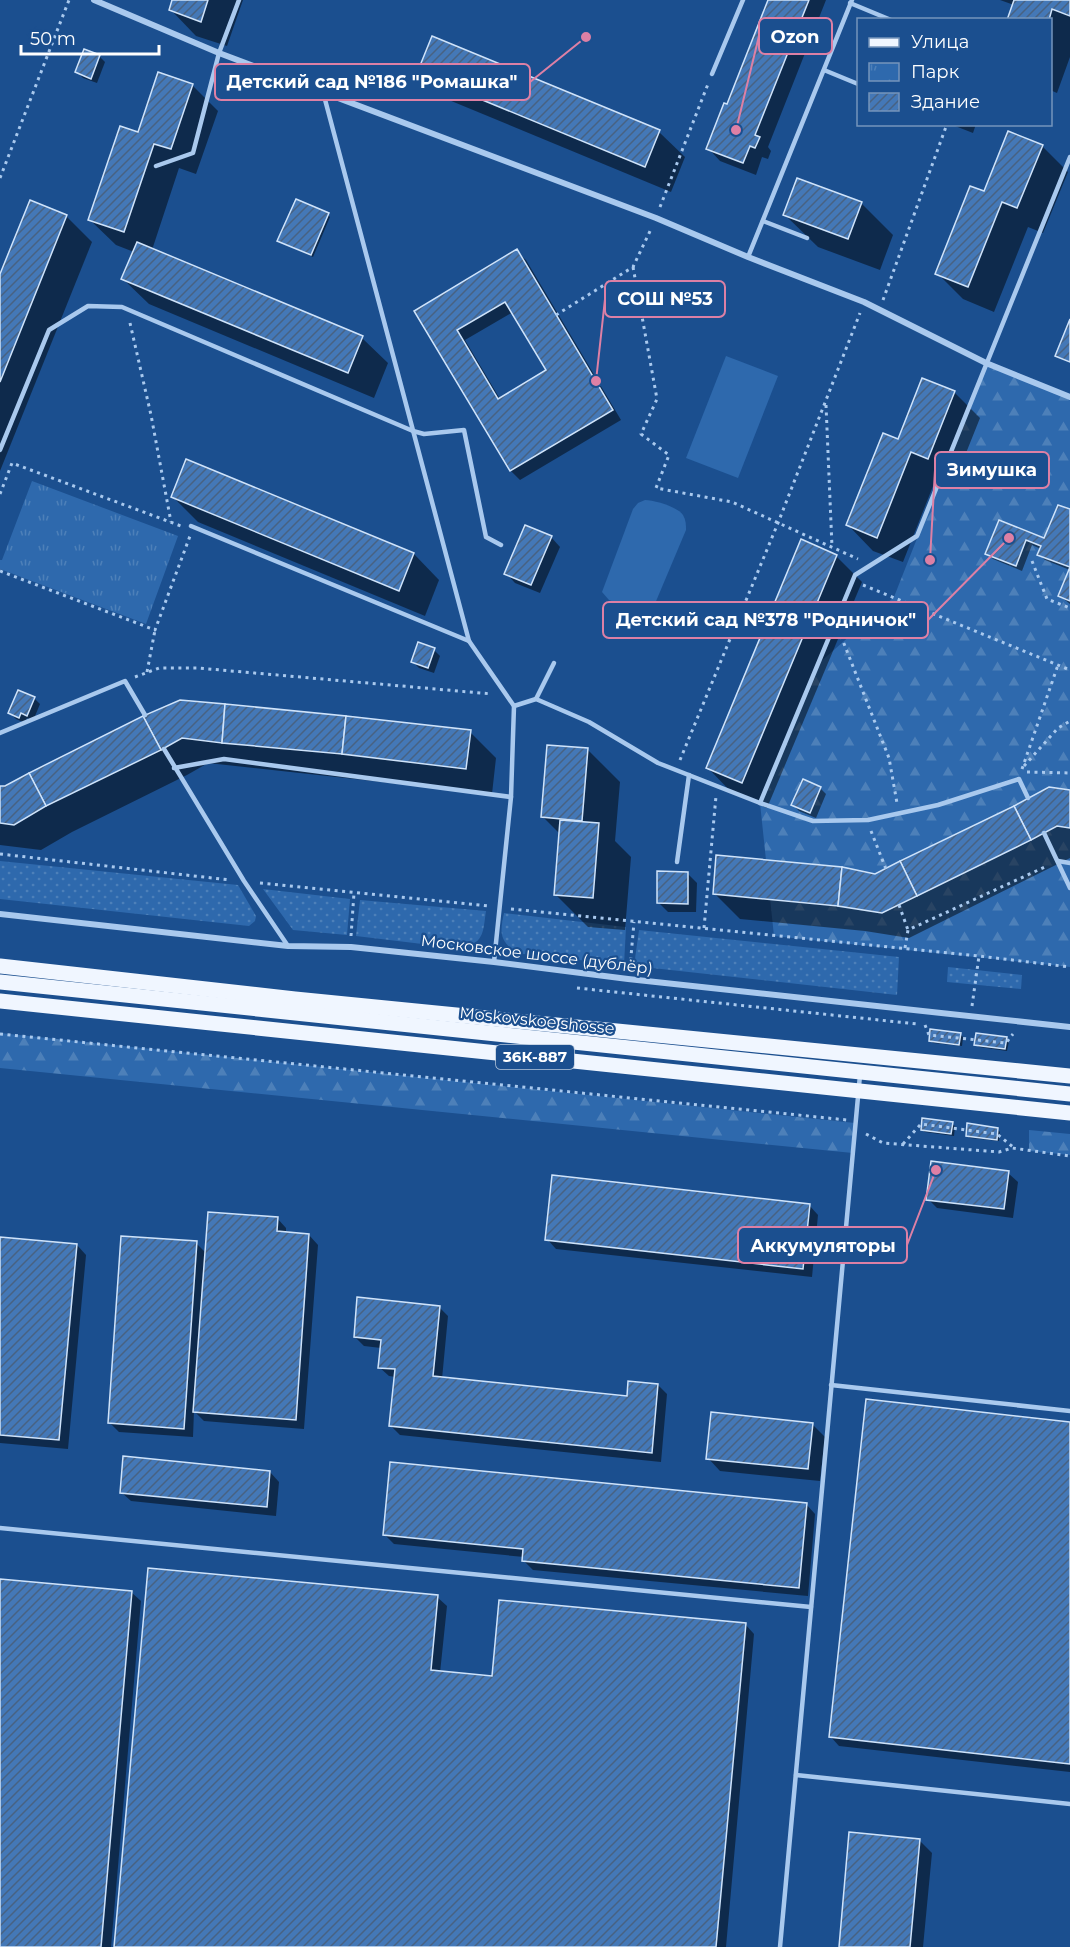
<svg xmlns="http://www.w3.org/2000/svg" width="1070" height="1947" viewBox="0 0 1070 1947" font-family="Montserrat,sans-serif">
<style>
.grass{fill:url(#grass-dots)}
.forest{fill:url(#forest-firs)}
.park{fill:url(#park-tufts)}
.pitch{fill:#2e69ad}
.shadow{fill:#0007;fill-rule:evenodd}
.building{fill:url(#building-hatch);stroke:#cfe3fa;stroke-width:1.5;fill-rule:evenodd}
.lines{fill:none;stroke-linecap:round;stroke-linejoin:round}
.path{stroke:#a9c9ee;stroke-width:3;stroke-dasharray:3 4.5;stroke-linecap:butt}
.service{stroke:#a9c9ee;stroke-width:4.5}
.minor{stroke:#a9c9ee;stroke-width:6}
.primary{stroke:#f0f6ff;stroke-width:15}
.labels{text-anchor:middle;stroke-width:4.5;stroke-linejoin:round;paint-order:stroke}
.shield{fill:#1b4f8f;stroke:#bbcadd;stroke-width:1.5}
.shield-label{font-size:15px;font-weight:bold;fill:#fff}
.street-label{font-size:16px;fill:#fff;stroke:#1b4f8f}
.leader{fill:none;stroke:#dd80a5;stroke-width:2}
.callout-dot{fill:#dd80a5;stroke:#1b4f8f;stroke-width:2}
.callout{fill:#1b4f8f;stroke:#dd80a5;stroke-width:2}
.callout-label{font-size:18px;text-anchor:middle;font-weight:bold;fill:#fff}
</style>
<defs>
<pattern id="grass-dots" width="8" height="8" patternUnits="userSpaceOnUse" patternTransform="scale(1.5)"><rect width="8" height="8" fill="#2e69ad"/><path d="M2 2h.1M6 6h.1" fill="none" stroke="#4d80b9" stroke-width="1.8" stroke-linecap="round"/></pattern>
<pattern id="forest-firs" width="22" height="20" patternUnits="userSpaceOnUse" patternTransform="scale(1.5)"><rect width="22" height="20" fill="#2e69ad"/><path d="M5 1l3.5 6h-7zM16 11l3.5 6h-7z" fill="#4d80b9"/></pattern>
<pattern id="park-tufts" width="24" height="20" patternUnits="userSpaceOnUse" patternTransform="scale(1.5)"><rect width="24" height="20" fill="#2e69ad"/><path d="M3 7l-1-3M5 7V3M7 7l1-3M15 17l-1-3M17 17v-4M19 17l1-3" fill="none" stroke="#4d80b9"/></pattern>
<pattern id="building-hatch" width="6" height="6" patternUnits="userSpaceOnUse" patternTransform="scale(1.5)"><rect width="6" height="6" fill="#4478b7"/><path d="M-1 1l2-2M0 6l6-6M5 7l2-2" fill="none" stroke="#486282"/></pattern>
</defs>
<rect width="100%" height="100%" fill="#1b4f8f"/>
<g class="grass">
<path d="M 0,861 L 238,885 L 256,916 L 255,921 L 249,926 L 0,899 Z"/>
<path d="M 263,889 L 350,899 L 347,935 L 293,930 Z"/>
<path d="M 360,900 L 486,911 C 483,930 485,941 464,949 L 356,936 Z"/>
<path d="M 504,913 L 626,927 L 624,965 L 515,953 C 499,938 500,933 504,913 Z"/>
<path d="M 639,930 L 899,957 L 897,995 L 634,966 Z"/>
<path d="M 948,967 L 1022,975 L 1021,989 L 947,982 Z"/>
</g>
<g class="forest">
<path d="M 986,363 L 1070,397 L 1070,967 L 774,936 L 760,803 L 818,664 L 894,597 Z"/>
<path d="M 0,1033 L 855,1123 L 853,1153 L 0,1068 Z"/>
<path d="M 1029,1130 L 1070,1134 L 1070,1155 L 1029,1151 Z"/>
</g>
<path class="park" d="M 32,481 L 178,536 L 146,624 L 0,569 L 0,560 L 2,560 Z"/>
<g class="pitch">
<path d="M 726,356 L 778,376 L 738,478 L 686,458 Z"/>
<path d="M 645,500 C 654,500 678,507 683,515 C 686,520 686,525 686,530 L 654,606 L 649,612 L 643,613 L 609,600 L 602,592 L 633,509 L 638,503 Z"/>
</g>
<g class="shadow">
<path d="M 174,0 L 243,0 L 227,46 L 196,36 L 171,10 Z"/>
<path d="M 770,0 L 826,0 L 768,147 L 771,151 L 768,159 L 762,157 L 756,175 L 720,161 L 708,148 L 728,106 Z"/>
<path d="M 1000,0 L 1070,0 L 1070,57 L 1057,93 L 1050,90 L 1050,20 L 1009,20 L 1014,5 Z"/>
<path d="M 99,56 L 105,62 L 97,83 L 83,78 L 77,72 Z"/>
<path d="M 418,73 L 659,132 L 685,157 L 671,192 L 444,98 Z"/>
<path d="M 192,85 L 218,111 L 196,174 L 179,168 L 152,250 L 362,338 L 388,363 L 374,398 L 149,304 L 123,279 L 134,252 L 116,245 L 90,220 L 139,134 Z"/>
<path d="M 950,124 L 976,124 L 973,133 Z"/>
<path d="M 1042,146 L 1068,172 L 1043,233 L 1028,227 L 994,312 L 963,299 L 937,273 L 985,193 Z"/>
<path d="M 861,203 L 893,235 L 880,270 L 818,247 L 785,215 Z"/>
<path d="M 328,215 L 330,217 L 313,257 L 279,241 Z"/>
<path d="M 66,216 L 92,242 L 0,471 L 0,278 Z"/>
<path d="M 516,251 L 526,260 L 621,420 L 520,480 L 511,471 L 416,311 ZM 513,312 L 548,370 L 500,399 L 465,340 Z"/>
<path d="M 954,392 L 980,418 L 954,483 L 937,476 L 903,562 L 873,551 L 848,525 L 898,441 Z"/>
<path d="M 187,461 L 414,554 L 439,580 L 425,616 L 198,522 L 172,496 Z"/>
<path d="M 1070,511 L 1070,570 L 1045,560 L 1039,554 L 1041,549 L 1032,545 L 1022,571 L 993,559 L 987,553 L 999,522 L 1045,540 Z"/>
<path d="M 551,537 L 560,547 L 540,593 L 515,583 L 506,573 Z"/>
<path d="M 836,556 L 862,582 L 767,808 L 733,794 L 708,768 Z"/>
<path d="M 1070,570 L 1070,604 L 1060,596 Z"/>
<path d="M 434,650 L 440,656 L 434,673 L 419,668 L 413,662 Z"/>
<path d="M 19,692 L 34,698 L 40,704 L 33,721 L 27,718 L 25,723 L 16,719 L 10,713 Z"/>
<path d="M 144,717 L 470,732 L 496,758 L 492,794 L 208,763 L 187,775 L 72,832 L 41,850 L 0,845 L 0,787 L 5,788 Z"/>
<path d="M 588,750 L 620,782 L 615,841 L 631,857 L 625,930 L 588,927 L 555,894 L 560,834 L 543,817 Z"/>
<path d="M 820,788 L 826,794 L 816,818 L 799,811 L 793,805 Z"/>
<path d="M 1070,791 L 1070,858 L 909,938 L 865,931 L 740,919 L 714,893 L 875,876 Z"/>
<path d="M 687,873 L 697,883 L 696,912 L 668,912 L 658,902 Z"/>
<path d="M 960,1034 L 963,1037 L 962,1046 L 933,1043 L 930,1040 Z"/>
<path d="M 1006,1038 L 1009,1041 L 1007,1051 L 979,1047 L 976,1044 Z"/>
<path d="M 952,1124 L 955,1126 L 954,1136 L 925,1132 L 922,1130 Z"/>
<path d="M 997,1129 L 1000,1132 L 999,1141 L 970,1138 L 967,1135 Z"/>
<path d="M 1008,1173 L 1018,1182 L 1013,1218 L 937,1208 L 928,1199 Z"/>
<path d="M 809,1205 L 818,1215 L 812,1277 L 556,1249 L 547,1239 Z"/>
<path d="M 277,1218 L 286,1228 L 286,1233 L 309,1235 L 318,1245 L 304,1429 L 204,1421 L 194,1411 L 193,1437 L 119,1432 L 110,1423 L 196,1243 L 206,1253 Z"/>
<path d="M 0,1238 L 77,1245 L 86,1255 L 68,1449 L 0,1443 Z"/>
<path d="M 439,1307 L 448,1316 L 442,1379 L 628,1398 L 658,1385 L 667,1394 L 661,1462 L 400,1435 L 391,1426 L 396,1377 L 389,1376 L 379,1367 L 381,1348 L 364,1346 L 355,1337 Z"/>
<path d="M 1070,1423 L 1070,1772 L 839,1746 L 830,1736 Z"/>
<path d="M 812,1424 L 825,1437 L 820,1481 L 720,1471 L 708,1458 Z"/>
<path d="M 270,1472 L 279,1482 L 276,1516 L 131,1501 L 121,1492 Z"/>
<path d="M 806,1504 L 815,1514 L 808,1596 L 533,1570 L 523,1560 L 524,1557 L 394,1544 L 385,1535 Z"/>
<path d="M 0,1580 L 131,1592 L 141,1601 L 111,1947 L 0,1947 Z"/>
<path d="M 437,1597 L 447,1606 L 440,1673 L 493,1677 L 745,1624 L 754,1634 L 726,1947 L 115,1947 Z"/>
<path d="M 919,1840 L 932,1853 L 923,1947 L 840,1947 Z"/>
</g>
<g class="building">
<path d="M 172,0 L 208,0 L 201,22 L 169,10 Z"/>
<path d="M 768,0 L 809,0 L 755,135 L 760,137 L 755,148 L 750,146 L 743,163 L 706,149 L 724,103 L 727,104 Z"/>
<path d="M 1014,0 L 1070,0 L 1070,16 L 1052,9 L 1049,20 L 1007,20 Z"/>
<path d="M 432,36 L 660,130 L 645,167 L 417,73 Z"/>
<path d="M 84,49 L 100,55 L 91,79 L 75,72 Z"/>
<path d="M 158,72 L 193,84 L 171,149 L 154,144 L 124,232 L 88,220 L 120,126 L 138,132 Z"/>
<path d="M 1008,131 L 1043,145 L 1017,208 L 1002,202 L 968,287 L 935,274 L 970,186 L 984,191 Z"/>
<path d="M 797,178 L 862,202 L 848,239 L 783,215 Z"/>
<path d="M 296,199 L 329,213 L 311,255 L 277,241 Z"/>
<path d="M 30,200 L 67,215 L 0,382 L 0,274 Z"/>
<path d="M 137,242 L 363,336 L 348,373 L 121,279 Z"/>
<path d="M 517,249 L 613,410 L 510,471 L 414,311 ZM 505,302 L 546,370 L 498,399 L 457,330 Z"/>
<path d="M 1070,319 L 1070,362 L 1055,356 Z"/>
<path d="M 922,378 L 955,391 L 928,459 L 911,452 L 877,538 L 846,525 L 883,433 L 898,439 Z"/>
<path d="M 186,459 L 414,553 L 399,591 L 171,497 Z"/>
<path d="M 1058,505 L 1070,509 L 1070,601 L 1058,596 L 1070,567 L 1037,555 L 1041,546 L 1026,540 L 1016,566 L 985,554 L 999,520 L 1044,538 Z"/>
<path d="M 525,525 L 552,536 L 531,585 L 504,574 Z"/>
<path d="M 801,539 L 837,555 L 742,783 L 706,768 Z"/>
<path d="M 418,642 L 435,648 L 428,668 L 411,662 Z"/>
<path d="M 18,690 L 35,697 L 27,716 L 21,713 L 19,718 L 8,713 Z"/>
<path d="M 180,700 L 225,704 L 222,743 L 182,738 L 161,750 L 143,716 Z"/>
<path d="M 225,704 L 346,716 L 342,754 L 222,743 Z"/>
<path d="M 143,716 L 161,750 L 46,806 L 29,773 Z"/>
<path d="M 346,716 L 471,730 L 466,769 L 342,754 Z"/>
<path d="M 547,745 L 588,748 L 582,821 L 541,817 Z"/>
<path d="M 29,773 L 46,806 L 14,825 L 0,823 L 0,786 L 5,786 Z"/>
<path d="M 803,779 L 821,787 L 810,813 L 791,805 Z"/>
<path d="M 1049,787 L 1070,790 L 1070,828 L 1057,826 L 1031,840 L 1014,806 Z"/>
<path d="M 1014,806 L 1031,840 L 917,896 L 900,861 Z"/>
<path d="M 560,820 L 599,823 L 593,898 L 554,895 Z"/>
<path d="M 716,855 L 842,867 L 838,906 L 713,894 Z"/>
<path d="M 900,861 L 917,896 L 882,913 L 838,906 L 842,867 L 875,874 Z"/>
<path d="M 657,871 L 688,872 L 688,904 L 657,903 Z"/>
<path d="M 930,1029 L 961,1033 L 959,1045 L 929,1041 Z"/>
<path d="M 976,1033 L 1007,1037 L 1005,1049 L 974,1045 Z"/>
<path d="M 922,1118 L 953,1122 L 951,1134 L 921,1130 Z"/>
<path d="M 967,1123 L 998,1128 L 997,1140 L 966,1136 Z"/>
<path d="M 931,1161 L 1009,1171 L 1004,1209 L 926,1200 Z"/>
<path d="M 552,1175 L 810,1204 L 803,1269 L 545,1240 Z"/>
<path d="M 208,1212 L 278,1217 L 277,1231 L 309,1234 L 296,1420 L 193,1412 Z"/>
<path d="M 121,1236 L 197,1241 L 184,1429 L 108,1423 Z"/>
<path d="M 0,1237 L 77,1244 L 59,1440 L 0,1435 Z"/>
<path d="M 357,1297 L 440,1306 L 433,1376 L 627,1396 L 628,1381 L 658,1384 L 652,1453 L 389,1426 L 395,1369 L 378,1368 L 381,1340 L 354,1337 Z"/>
<path d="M 866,1399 L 1070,1422 L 1070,1764 L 829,1737 Z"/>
<path d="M 711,1412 L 813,1423 L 808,1469 L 706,1459 Z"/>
<path d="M 123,1456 L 270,1471 L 267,1507 L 120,1493 Z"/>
<path d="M 390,1462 L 807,1503 L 799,1588 L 522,1561 L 523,1549 L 383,1535 Z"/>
<path d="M 148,1568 L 438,1595 L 431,1670 L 492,1676 L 499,1600 L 746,1623 L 716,1947 L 114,1947 Z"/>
<path d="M 0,1579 L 132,1591 L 101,1947 L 0,1947 Z"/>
<path d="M 849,1832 L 920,1839 L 910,1947 L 839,1947 Z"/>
</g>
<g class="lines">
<g class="path">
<path d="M 0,178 L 69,0"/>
<path d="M 660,207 L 708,84"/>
<path d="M 633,267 L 657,399 L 641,434 L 669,455 L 656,488 L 732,502 L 858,559"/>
<path d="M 883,300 L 947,124"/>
<path d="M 556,315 L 633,267 L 651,229"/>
<path d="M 130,323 L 151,415 L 171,522"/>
<path d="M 826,405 L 832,547"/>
<path d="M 0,494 L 12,463 L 181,526"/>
<path d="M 1032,561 L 1047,599 L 1070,608"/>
<path d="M 0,571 L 155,630 L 190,536"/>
<path d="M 863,585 L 1070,670"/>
<path d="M 841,636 L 889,758 L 897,803"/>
<path d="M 147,672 L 155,630"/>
<path d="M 135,677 L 159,668 L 198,668 L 492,694"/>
<path d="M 680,760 L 778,523 L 860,313"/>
<path d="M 1024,766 L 1058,728 L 1070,721"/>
<path d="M 1022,769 L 1058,665"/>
<path d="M 1027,772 L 1070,773"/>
<path d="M 871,831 L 886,869"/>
<path d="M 0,854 L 230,880"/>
<path d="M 260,883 L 489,906"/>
<path d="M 899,905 L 908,930"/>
<path d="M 511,909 L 979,956 L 1070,967"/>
<path d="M 704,928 L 716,796"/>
<path d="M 351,936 L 354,893"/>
<path d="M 905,948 L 908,930 L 1047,866"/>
<path d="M 630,968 L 634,922"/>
<path d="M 577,988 L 917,1024"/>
<path d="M 972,1006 L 979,956"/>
<path d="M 925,1025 L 929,1035 L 1006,1043 L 1013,1034"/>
<path d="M 0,1034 L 847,1120"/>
<path d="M 866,1134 L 883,1143 L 999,1152 L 1012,1148 L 1070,1156"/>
<path d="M 903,1144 L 921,1124 L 997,1134 L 1013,1147"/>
</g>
<g class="service">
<path d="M 850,3 L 891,20"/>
<path d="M 824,70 L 858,84"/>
<path d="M 712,74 L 743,0"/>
<path d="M 323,92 L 469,641 L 514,706 L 511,797 L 494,962"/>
<path d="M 156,166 L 193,153 L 219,53 L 239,0"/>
<path d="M 763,221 L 807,238"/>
<path d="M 748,257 L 852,0"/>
<path d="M 0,450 L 49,330 L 88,306 L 122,307 L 413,431 L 424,434 L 464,430 L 486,537 L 501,545"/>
<path d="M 191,526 L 469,641"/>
<path d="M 536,699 L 554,663"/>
<path d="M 514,706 L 536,699 L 589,722 L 658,763 L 760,803 L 813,821 L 868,820 L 938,805 L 1019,779 L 1028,798"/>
<path d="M 0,733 L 125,681 L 145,715"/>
<path d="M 164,749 L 244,881 L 288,946"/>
<path d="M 174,768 L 224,759 L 511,797"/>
<path d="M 760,803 L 855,575 L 917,536 L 1070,157"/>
<path d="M 1044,833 L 1070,888"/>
<path d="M 1058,861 L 1070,863"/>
<path d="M 677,862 L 689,775"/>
<path d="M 831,1385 L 1070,1411"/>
<path d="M 0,1528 L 811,1607"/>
<path d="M 796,1775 L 1070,1804"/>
<path d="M 780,1947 L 860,1075"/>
</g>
<g class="minor">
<path d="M 94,0 L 219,53 L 656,218 L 748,257 L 864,302 L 986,363 L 1070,397"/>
<path d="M 0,914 L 288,946 L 351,947 L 494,962 L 628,979 L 1070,1027"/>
</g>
<g class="primary">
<path d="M 0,966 L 295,999 L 1070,1076"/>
<path d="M 0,982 L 1070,1094"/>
<path d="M 0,1001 L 1070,1113"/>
</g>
</g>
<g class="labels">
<rect class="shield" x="496" y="1045" width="78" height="24" rx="4.5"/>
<g class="shield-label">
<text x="535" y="1062">36К-887</text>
</g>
<g class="street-label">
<text transform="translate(537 954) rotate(7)" y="6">Московское шоссе (дублёр)</text>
<text transform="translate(537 1020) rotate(6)" y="6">Moskovskoe shosse</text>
</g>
</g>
<path class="leader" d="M736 130L759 36M586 37L530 82M596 381L605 299M930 560L935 470M1009 538L928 620M936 1170L907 1245"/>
<g class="callout-dot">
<circle cx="736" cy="130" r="6"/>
<circle cx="586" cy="37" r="6"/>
<circle cx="596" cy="381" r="6"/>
<circle cx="930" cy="560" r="6"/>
<circle cx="1009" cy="538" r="6"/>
<circle cx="936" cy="1170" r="6"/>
</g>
<g class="callout">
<rect x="759" y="18" width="73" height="36" rx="6"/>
<rect x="215" y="64" width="315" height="36" rx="6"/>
<rect x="605" y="281" width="120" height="36" rx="6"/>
<rect x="935" y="452" width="114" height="36" rx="6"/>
<rect x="603" y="602" width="325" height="36" rx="6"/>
<rect x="738" y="1227" width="169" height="36" rx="6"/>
</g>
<g class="callout-label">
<text x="795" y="43">Ozon</text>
<text x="372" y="88">Детский сад №186 "Ромашка"</text>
<text x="665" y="305">СОШ №53</text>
<text x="992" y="476">Зимушка</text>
<text x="766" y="626">Детский сад №378 "Родничок"</text>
<text x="823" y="1252">Аккумуляторы</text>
</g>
<rect x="857" y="18" width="195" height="108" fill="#1b4f8f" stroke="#7695bc" stroke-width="1.5"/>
<rect x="869" y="38" width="30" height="9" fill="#f0f6ff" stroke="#7695bc" stroke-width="1.5"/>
<text x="911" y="48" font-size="18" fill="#ffffff">Улица</text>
<rect x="869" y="63" width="30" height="18" fill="url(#park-tufts)" stroke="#7695bc" stroke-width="1.5"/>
<text x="911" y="78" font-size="18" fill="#ffffff">Парк</text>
<rect x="869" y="93" width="30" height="18" fill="url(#building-hatch)" stroke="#7695bc" stroke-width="1.5"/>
<text x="911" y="108" font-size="18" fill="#ffffff">Здание</text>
<path d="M21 45v9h138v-9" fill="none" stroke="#ffffff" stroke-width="3"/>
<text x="30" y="45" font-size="18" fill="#ffffff" stroke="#1b4f8f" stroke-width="4.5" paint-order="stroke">50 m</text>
</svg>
